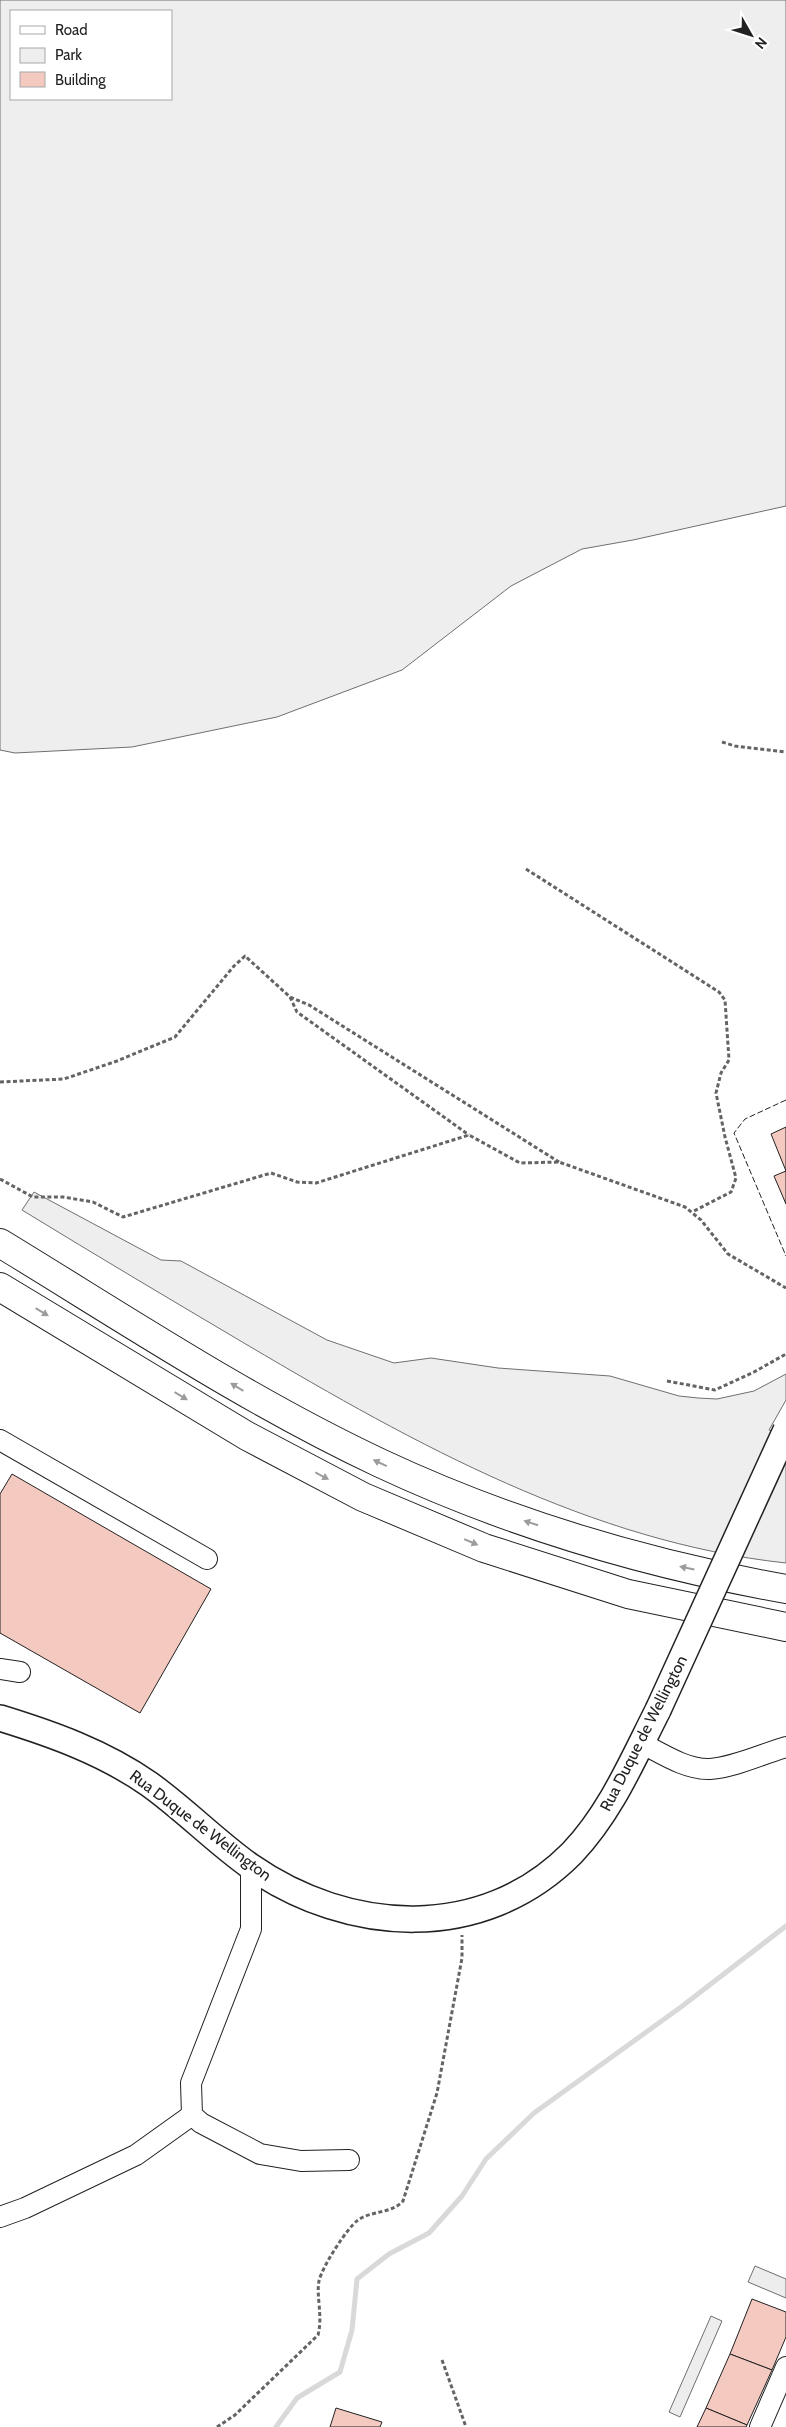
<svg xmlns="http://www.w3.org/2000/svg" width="786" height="2427" viewBox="0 0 786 2427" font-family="Cabin,sans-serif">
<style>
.green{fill:#eee;stroke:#6f6f6f;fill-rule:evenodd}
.parking{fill:#ededed;stroke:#6f6f6f}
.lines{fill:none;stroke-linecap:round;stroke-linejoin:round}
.stream{stroke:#d9d9d9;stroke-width:5}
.building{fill:#f3c9c0;stroke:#222}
.minor-casing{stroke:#222;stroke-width:22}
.major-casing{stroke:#222;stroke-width:28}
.highway-casing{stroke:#222;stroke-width:30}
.path{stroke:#646464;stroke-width:3;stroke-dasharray:4 2.5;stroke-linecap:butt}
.minor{stroke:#fff;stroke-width:20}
.major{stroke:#fff;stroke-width:25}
.highway{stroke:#fff;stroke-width:28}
.major-bridge-casing{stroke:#222;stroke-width:28;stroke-linecap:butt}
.major-bridge{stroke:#fff;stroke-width:25}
.fence{stroke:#222;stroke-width:1;stroke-dasharray:6 2.5;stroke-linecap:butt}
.oneway{fill:#9c9c9c}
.labels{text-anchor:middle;stroke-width:4;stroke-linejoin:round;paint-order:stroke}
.street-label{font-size:16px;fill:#222;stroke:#fff}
</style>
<rect width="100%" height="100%" fill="#fff"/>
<g class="green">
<path d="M 0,0 L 786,0 L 786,506 L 633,540 L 582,549 L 511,586 L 402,670 L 277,717 L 132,747 L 15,753 L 0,750 ZM 171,11 L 171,99 L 11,99 L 11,11 Z"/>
<path d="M 34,1192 L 161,1260 L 181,1261 L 327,1340 L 394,1363 L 431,1358 L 498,1368 L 610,1376 L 679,1396 L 698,1398 L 717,1399 L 754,1391 L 786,1374 L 786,1400 L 769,1430 L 786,1436 L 786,1563 C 591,1542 415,1444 249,1346 C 173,1301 97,1256 22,1210 Z"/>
</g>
<g class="parking">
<path d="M 755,2266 L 786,2279 L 786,2298 L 748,2282 Z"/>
<path d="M 711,2316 L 722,2321 L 680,2417 L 669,2412 Z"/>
</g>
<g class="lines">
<path class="stream" d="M 276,2427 L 297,2398 L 340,2372 L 352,2330 L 357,2279 L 389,2254 L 429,2233 L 462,2196 L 486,2159 L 534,2113 L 681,2007 L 786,1926"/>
</g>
<g class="building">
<path d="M 786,1127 L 786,1171 L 771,1134 Z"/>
<path d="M 786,1171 L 786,1204 L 774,1176 Z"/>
<path d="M 12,1474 L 211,1589 L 140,1713 L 0,1633 L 0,1494 Z"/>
<path d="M 752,2299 L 786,2312 L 786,2337 L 772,2370 L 730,2354 Z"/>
<path d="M 730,2354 L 772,2370 L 747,2425 L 706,2408 Z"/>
<path d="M 336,2408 L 382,2422 L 380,2427 L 330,2427 Z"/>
<path d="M 706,2408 L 747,2425 L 746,2427 L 697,2427 Z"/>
</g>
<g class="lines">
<defs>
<g id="minor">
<path d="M 0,1440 L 207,1559"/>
<path d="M 0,1669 L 20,1672"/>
<path d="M 641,1743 C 661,1753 686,1770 710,1769 C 735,1767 762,1754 786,1747"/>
<path d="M 251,1866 L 251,1929 L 191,2083 L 192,2115 L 201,2123 L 260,2154 L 301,2161 L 349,2160"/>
<path d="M 0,2217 L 25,2208 L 136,2155 L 192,2115"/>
<path d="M 760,2427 L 786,2367"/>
</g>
<path id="major" d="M 0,1718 C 52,1734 103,1752 149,1784 C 184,1809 215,1841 250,1866 C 349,1935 483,1943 572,1853 C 611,1812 633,1759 658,1710"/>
<g id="highway">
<path d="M 0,1243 C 125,1319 248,1401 380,1463 C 508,1523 647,1564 786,1589"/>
<path d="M 0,1287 L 247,1436 L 363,1497 L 484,1548 L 628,1594 L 786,1627"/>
</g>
</defs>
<use href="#minor" class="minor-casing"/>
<use href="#major" class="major-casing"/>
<use href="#highway" class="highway-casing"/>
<g class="path">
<path d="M 722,742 L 735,746 L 786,752"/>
<path d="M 526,869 L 719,992 L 725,1000 L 729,1060 L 721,1073 L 716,1093 L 725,1137 L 736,1178 L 731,1192 L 692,1212"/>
<path d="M 290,997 L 297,1012 L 469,1135"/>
<path d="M 0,1082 L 64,1079 L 117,1061 L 175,1037 L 234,966 L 245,956 L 290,997 L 309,1005 L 559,1162"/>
<path d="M 0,1179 L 33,1197 L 63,1197 L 93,1202 L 123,1217 L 271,1173 L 297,1182 L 316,1183 L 469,1135 L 520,1163 L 559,1162 L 685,1207 L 701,1220 L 728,1254 L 786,1288"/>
<path d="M 667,1381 L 715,1390 L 754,1372 L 786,1354"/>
<path d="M 442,2360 L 466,2427"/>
<path d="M 217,2427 L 235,2415 L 318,2335 C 323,2316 316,2296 319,2281 C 322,2267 347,2228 358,2220 C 373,2210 391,2214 403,2201 L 437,2093 L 462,1958 L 462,1935"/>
</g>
<use href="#minor" class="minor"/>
<use href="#major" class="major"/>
<use href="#highway" class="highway"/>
<defs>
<path id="major-bridge" d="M 658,1710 L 786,1430"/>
</defs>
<use href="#major-bridge" class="major-bridge-casing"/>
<use href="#major-bridge" class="major-bridge"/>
<path class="fence" d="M 786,1100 L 745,1119 L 734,1133 L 786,1256"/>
</g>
<defs><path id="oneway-solid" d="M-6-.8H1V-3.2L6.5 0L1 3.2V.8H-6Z" transform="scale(1.25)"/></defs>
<g class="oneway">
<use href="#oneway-solid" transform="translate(42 1312) rotate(31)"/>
<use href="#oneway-solid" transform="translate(237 1387) rotate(-149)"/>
<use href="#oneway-solid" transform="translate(181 1396) rotate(31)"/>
<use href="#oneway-solid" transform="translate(380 1463) rotate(-155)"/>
<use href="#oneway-solid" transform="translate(322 1476) rotate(28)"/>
<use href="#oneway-solid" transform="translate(531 1523) rotate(-162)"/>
<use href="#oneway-solid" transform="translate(471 1542) rotate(23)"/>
<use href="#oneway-solid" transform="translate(687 1568) rotate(-168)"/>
</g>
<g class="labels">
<g class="street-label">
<text transform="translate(643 1733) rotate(-63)" y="6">Rua Duque de Wellington</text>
<text transform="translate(201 1825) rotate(37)" y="6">Rua Duque de Wellington</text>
</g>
</g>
<rect x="10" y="10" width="162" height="90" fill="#ffffff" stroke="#a7a7a7"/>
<rect x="20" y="26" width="25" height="8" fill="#ffffff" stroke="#a7a7a7"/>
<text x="55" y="35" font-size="15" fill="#222222">Road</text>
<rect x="20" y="48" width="25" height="15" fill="#eeeeee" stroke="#a7a7a7"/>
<text x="55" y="60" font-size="15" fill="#222222">Park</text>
<rect x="20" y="72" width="25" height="15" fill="#f3c9c0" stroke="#a7a7a7"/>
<text x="55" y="85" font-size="15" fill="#222222">Building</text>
<g transform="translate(751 35) rotate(129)" stroke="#ffffff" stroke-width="4" paint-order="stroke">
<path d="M0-4L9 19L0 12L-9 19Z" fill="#222222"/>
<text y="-8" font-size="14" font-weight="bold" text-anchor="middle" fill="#222222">N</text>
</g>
</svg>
